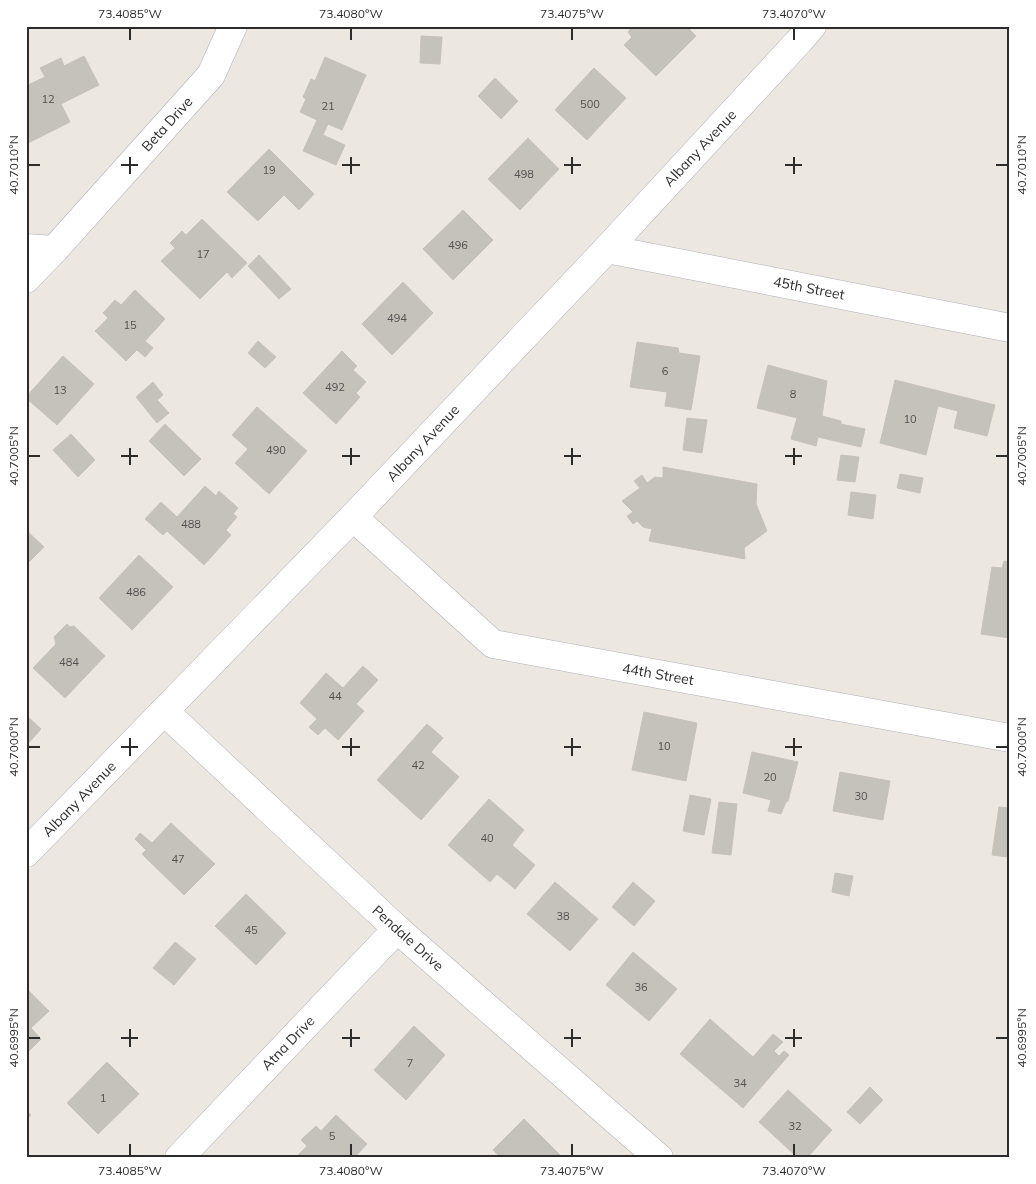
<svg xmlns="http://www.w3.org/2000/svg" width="1036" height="1184" viewBox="0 0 1036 1184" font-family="Mulish,sans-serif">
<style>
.building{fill:#c5c1bb;stroke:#c8c3b9}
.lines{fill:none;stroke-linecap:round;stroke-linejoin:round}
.minor-casing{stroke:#b0b2bb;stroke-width:29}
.minor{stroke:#fff;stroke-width:28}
.ticks{fill:none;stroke:#2c2c2c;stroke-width:2}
.labels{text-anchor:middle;stroke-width:4;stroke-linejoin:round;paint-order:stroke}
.number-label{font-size:11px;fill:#525150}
.street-label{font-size:14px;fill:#2c2c2c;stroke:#fff}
.neatline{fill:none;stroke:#2c2c2c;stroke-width:2}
.ticks-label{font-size:12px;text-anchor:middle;fill:#2c2c2c}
</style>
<rect width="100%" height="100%" fill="#ece7e0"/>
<g class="building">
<path d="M 633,26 L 686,26 L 696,36 L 656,76 L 624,45 L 632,37 L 628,32 Z"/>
<path d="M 421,36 L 442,37 L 440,64 L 420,63 Z"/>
<path d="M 84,56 L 99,85 L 61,104 L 70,122 L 26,144 L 26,95 L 30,93 L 26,86 L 45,77 L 40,68 L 61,58 L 64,66 Z"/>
<path d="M 325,57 L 366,75 L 342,130 L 328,124 L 323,135 L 345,145 L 336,165 L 303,151 L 317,120 L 300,112 L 306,99 L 303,97 L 311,79 L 315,81 Z"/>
<path d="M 594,68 L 626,98 L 587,140 L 555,110 Z"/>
<path d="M 495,78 L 518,101 L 501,119 L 478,96 Z"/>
<path d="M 528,138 L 559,169 L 520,210 L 488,179 Z"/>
<path d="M 269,149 L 314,194 L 299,210 L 284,195 L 258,221 L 227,192 Z"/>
<path d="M 463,210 L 493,240 L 453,280 L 423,249 Z"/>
<path d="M 202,219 L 247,263 L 232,278 L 227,272 L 200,299 L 161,261 L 175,248 L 170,243 L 182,231 L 186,235 Z"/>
<path d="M 259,255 L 291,289 L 279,299 L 248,266 Z"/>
<path d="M 403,282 L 433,313 L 392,355 L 362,324 Z"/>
<path d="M 135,290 L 165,319 L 145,341 L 153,348 L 145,357 L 137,350 L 126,361 L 95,331 L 108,318 L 103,313 L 115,300 L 121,305 Z"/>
<path d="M 258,341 L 276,357 L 265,368 L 248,353 Z"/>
<path d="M 637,342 L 678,348 L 679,353 L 700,356 L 691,410 L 665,406 L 667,392 L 630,387 Z"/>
<path d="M 342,351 L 357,366 L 353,370 L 366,382 L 356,393 L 360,397 L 336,424 L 303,393 Z"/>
<path d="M 63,356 L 94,384 L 57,425 L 26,398 L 26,397 Z"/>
<path d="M 768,365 L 827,381 L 822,416 L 841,421 L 841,424 L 865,429 L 861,447 L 818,437 L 816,446 L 791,439 L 797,418 L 757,408 Z"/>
<path d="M 895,380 L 995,405 L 987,436 L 954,428 L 958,411 L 938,406 L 926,455 L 880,443 Z"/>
<path d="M 153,382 L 163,395 L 157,400 L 169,413 L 157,423 L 136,397 Z"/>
<path d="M 257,407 L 307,451 L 269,494 L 235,463 L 248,449 L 232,435 Z"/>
<path d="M 687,418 L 707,420 L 702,453 L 683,450 Z"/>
<path d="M 165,424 L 201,459 L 184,476 L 149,441 Z"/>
<path d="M 71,434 L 95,460 L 78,477 L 53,450 Z"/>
<path d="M 841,455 L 859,457 L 855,482 L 837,480 Z"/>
<path d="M 663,467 L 757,484 L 756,504 L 767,531 L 744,548 L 745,559 L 649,541 L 652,529 L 643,527 L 637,521 L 633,524 L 627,516 L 633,512 L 622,501 L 640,488 L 634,481 L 642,475 L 647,483 L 655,477 L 663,478 Z"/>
<path d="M 900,474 L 923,478 L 920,493 L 897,488 Z"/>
<path d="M 205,486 L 216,496 L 219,491 L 238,508 L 233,514 L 237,517 L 226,530 L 231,535 L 204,565 L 167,531 L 163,535 L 145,519 L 161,502 L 177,517 Z"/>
<path d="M 851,492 L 876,495 L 873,519 L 848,515 Z"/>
<path d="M 26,530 L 44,547 L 26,565 Z"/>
<path d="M 139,555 L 173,587 L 132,630 L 99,598 Z"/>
<path d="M 1004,561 L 1010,562 L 1010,638 L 981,634 L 992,567 L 1002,568 Z"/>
<path d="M 67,624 L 70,627 L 74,626 L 105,656 L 65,698 L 33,668 L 56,644 L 54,637 Z"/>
<path d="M 363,666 L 378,680 L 356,704 L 364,711 L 338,740 L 325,728 L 318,735 L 309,727 L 317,719 L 300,703 L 326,673 L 343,688 Z"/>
<path d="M 644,712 L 697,723 L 686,781 L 632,770 Z"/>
<path d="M 26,715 L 41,729 L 26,746 Z"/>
<path d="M 427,724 L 443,738 L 431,752 L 459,777 L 421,820 L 377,780 Z"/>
<path d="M 752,752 L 798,762 L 788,801 L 786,802 L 781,814 L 768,811 L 771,800 L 743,793 Z"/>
<path d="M 840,772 L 890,781 L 883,820 L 833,811 Z"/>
<path d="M 690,795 L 711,799 L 704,835 L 683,831 Z"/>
<path d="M 489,799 L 524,830 L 512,845 L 535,865 L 515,889 L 497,874 L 490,882 L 448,845 Z"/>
<path d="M 719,802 L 737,804 L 731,855 L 712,853 Z"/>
<path d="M 999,807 L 1010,808 L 1010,841 L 1008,857 L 992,855 Z"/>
<path d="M 171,823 L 215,864 L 184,895 L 142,854 L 146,850 L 135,839 L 140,833 L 152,843 Z"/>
<path d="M 835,873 L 853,876 L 849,896 L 832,892 Z"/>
<path d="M 555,882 L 598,919 L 570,951 L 527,914 Z"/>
<path d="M 633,882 L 655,901 L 634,926 L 612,907 Z"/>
<path d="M 246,894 L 286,933 L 256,965 L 215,926 Z"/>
<path d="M 175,942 L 196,959 L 174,985 L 153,968 Z"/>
<path d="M 633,952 L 677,989 L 649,1021 L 606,985 Z"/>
<path d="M 26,988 L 49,1011 L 31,1028 L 41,1039 L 29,1051 L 26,1049 Z"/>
<path d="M 710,1019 L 753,1057 L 773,1034 L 783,1042 L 774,1051 L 779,1056 L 784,1051 L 789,1055 L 743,1108 L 680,1054 Z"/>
<path d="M 414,1026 L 445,1055 L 406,1100 L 374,1070 Z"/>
<path d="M 107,1062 L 139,1094 L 98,1134 L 67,1103 Z"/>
<path d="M 870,1087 L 883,1100 L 860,1124 L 847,1112 Z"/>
<path d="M 788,1090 L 832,1130 L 807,1158 L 798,1158 L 759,1122 Z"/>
<path d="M 26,1110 L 31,1115 L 26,1120 Z"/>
<path d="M 336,1115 L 367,1144 L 354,1158 L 295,1158 L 307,1146 L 301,1140 L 316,1126 L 321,1131 Z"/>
<path d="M 524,1119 L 563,1158 L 501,1158 L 493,1150 Z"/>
</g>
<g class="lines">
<defs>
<g id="minor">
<path d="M 26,248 L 54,250"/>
<path d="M 607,249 L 1010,328"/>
<path d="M 26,279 L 54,250 L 211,75 L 233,26"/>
<path d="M 353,517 L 493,644 L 1010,738"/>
<path d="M 164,711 L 397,929 L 659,1158"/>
<path d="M 26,853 L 353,517 L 607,249 L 800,40 L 812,26"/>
<path d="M 179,1158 L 397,929"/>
</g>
</defs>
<use href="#minor" class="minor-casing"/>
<use href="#minor" class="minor"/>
</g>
<path class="ticks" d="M 130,28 L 130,40M 351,28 L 351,40M 572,28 L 572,40M 794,28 L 794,40M 130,157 L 130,174M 351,157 L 351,174M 572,157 L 572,174M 794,157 L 794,174M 28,165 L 40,165M 121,165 L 138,165M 342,165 L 360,165M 564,165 L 581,165M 785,165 L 802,165M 996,165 L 1008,165M 130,448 L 130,465M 351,448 L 351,465M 572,448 L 572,465M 794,448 L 794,465M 28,456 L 40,456M 121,456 L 138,456M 342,456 L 360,456M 564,456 L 581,456M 785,456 L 802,456M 996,456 L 1008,456M 130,738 L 130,756M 351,738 L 351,756M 572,738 L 572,756M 794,738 L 794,756M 28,747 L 40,747M 121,747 L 138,747M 342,747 L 360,747M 564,747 L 581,747M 785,747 L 802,747M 996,747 L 1008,747M 130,1029 L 130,1047M 351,1029 L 351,1047M 572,1029 L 572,1047M 794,1029 L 794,1047M 28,1038 L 40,1038M 121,1038 L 138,1038M 342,1038 L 360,1038M 564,1038 L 581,1038M 785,1038 L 802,1038M 996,1038 L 1008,1038M 130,1144 L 130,1156M 351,1144 L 351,1156M 572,1144 L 572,1156M 794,1144 L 794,1156"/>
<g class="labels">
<g class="number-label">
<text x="48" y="103">12</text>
<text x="590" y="108">500</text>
<text x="328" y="110">21</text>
<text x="269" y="174">19</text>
<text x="524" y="178">498</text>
<text x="458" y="249">496</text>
<text x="203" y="258">17</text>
<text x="397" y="322">494</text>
<text x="130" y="329">15</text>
<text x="665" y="375">6</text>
<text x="335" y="391">492</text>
<text x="60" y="394">13</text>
<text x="793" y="398">8</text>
<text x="910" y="423">10</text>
<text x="276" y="454">490</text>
<text x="191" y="528">488</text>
<text x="136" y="596">486</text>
<text x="69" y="666">484</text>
<text x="335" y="700">44</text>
<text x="664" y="750">10</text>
<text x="418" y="769">42</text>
<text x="770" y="781">20</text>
<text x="861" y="800">30</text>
<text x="487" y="842">40</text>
<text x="178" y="863">47</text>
<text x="563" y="920">38</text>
<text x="251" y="934">45</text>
<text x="641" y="991">36</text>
<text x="410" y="1067">7</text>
<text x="740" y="1087">34</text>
<text x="103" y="1102">1</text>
<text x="795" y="1130">32</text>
<text x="332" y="1140">5</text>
</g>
<g class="street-label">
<text transform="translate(167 124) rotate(-48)" y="5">Beta Drive</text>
<text transform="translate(700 148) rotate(-47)" y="5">Albany Avenue</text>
<text transform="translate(809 288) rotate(11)" y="5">45th Street</text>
<text transform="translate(423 443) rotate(-47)" y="5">Albany Avenue</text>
<text transform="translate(658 674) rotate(10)" y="5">44th Street</text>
<text transform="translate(79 799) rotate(-46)" y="5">Albany Avenue</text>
<text transform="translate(408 938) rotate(42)" y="5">Pendale Drive</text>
<text transform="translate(288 1043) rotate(-46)" y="5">Atna Drive</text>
</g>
</g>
<rect width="1036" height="1184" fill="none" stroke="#ffffff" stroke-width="55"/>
<rect x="28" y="28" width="980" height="1128" class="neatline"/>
<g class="ticks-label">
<text x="130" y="18">73.4085°W</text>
<text x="351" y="18">73.4080°W</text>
<text x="572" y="18">73.4075°W</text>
<text x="794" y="18">73.4070°W</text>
<text transform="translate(14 165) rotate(-90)" y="4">40.7010°N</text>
<text transform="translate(1022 165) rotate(-90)" y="4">40.7010°N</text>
<text transform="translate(14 456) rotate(-90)" y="4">40.7005°N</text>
<text transform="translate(1022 456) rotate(-90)" y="4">40.7005°N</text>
<text transform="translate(14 747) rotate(-90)" y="4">40.7000°N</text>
<text transform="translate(1022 747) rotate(-90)" y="4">40.7000°N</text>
<text transform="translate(14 1038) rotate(-90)" y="4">40.6995°N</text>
<text transform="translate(1022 1038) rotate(-90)" y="4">40.6995°N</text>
<text x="130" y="1175">73.4085°W</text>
<text x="351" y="1175">73.4080°W</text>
<text x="572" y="1175">73.4075°W</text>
<text x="794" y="1175">73.4070°W</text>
</g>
</svg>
